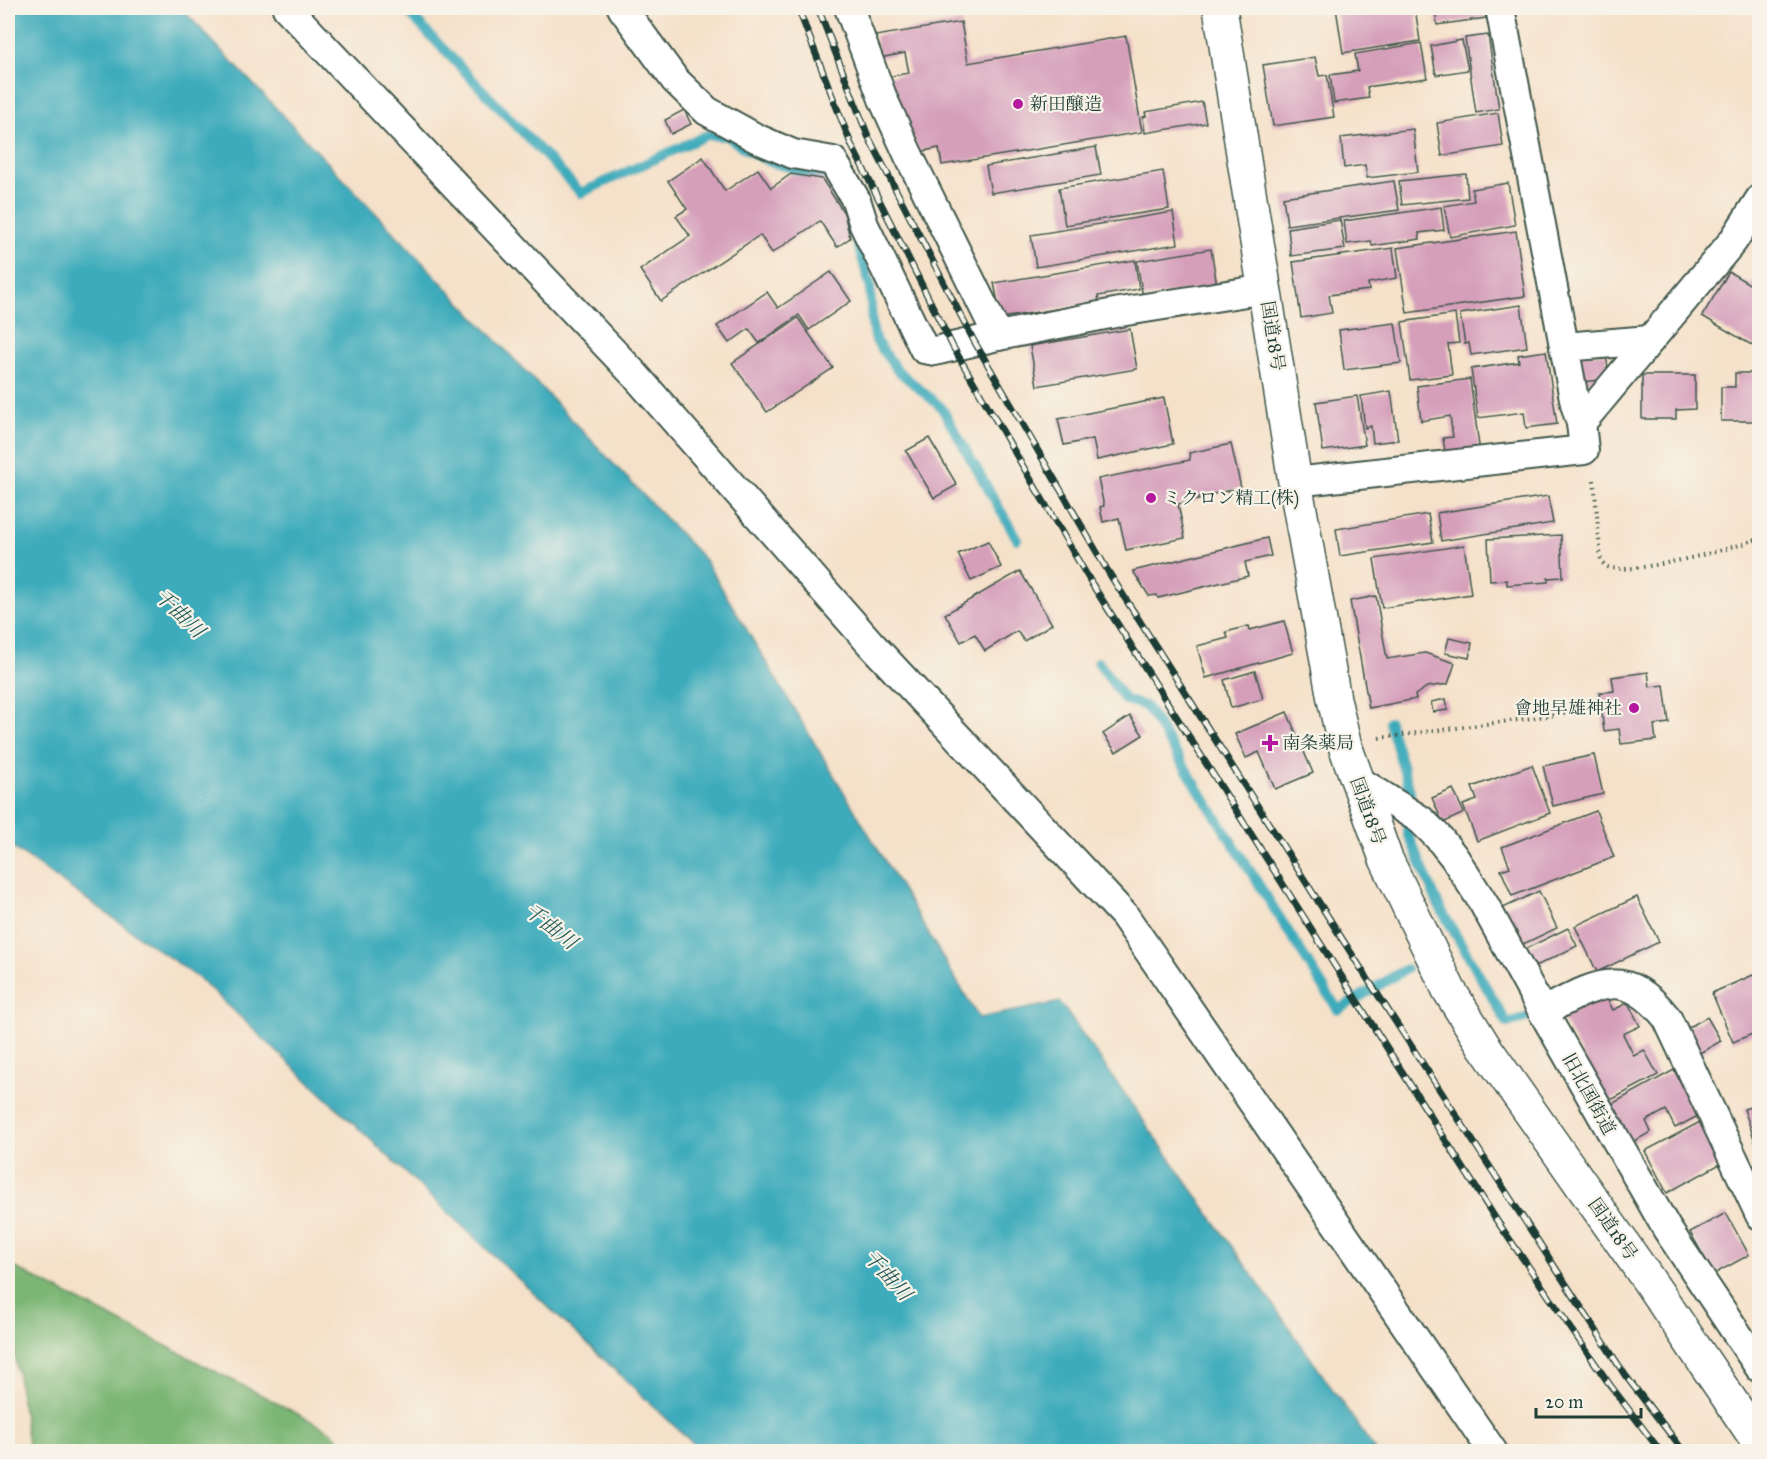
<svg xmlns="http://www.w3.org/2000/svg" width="1767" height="1459" viewBox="0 0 1767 1459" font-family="'IM FELL Great Primer','Noto Serif JP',serif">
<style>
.forest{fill:#7bb674;stroke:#4d7a54;stroke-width:1.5}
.water{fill:#3dabbb;stroke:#2e7478;stroke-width:1.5}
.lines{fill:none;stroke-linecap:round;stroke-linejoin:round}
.stream{stroke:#3dabbb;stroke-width:10}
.building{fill:#d59fba}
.minor-casing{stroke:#3f564a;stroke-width:32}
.trunk-casing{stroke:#3f564a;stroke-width:36}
.path{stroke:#3f564a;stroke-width:4;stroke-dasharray:1.5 4.5;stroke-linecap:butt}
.minor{stroke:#fff;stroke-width:28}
.trunk{stroke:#fff;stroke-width:33}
.rail-casing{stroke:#1f3d34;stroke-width:7}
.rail{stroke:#f7f3e8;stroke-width:4.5;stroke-dasharray:14;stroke-linecap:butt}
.poi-dot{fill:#b5179e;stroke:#f7f3e8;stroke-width:2}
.labels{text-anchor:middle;stroke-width:4.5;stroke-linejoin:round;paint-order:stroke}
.poi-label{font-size:18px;fill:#1f3d34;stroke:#f7f3e8;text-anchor:start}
.street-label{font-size:18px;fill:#1f3d34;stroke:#f7f3e8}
.water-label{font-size:20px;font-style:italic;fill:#285e5c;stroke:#f7f3e8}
</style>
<rect width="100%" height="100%" fill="#f7f3e8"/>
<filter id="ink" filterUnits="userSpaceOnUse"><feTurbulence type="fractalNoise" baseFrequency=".0167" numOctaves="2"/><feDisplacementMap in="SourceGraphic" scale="12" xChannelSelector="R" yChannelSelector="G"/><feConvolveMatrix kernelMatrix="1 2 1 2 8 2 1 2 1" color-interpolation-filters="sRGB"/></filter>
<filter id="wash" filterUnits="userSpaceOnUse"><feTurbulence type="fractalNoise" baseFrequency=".008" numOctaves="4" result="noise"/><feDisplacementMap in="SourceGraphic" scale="24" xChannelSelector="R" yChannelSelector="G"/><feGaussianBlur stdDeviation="1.35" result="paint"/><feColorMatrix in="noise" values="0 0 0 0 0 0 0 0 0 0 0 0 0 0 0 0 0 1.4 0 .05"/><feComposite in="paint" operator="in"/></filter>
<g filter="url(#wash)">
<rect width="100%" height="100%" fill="#f5e1c9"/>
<path class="forest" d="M 8,1264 L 329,1430 L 351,1451 L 29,1451 L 8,1309 Z"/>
<path class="water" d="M 8,8 L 181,8 L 705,560 L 979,1018 L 1060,1002 L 1376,1451 L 701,1451 L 201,980 L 8,844 Z"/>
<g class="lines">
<g class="stream">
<path d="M 404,8 L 581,193 L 707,135 L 727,136 L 747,150 L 770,162 L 810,173 L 830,175 L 833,181"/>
<path d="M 854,231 L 870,285 L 872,326 L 876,341 L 897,370 L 941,407 L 1017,539"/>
<path d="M 1098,662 L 1125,700 L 1143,705 L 1148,709 L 1338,1010 L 1406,969"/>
<path d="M 1389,722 L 1410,791 L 1408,834 L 1438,904 L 1507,1023 L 1525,1018"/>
</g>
</g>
<g id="blocks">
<g class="building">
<path d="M 1336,8 L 1415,8 L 1420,41 L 1343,53 Z"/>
<path d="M 1435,8 L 1484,8 L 1486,18 L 1437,25 Z"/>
<path d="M 961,22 L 968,63 L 1126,36 L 1142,132 L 942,165 L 939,148 L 919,152 L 886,77 L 909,73 L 905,53 L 879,58 L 875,36 Z"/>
<path d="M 1488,35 L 1499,109 L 1476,113 L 1465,38 Z"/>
<path d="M 1462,40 L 1468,70 L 1436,75 L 1431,46 Z"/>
<path d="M 1421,43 L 1427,78 L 1367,87 L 1369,98 L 1334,103 L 1330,75 L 1358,71 L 1355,54 Z"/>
<path d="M 1315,57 L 1319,76 L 1327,75 L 1334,117 L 1273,126 L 1263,65 Z"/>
<path d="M 1202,102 L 1206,123 L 1145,133 L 1143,117 L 1146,116 L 1145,112 Z"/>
<path d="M 684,110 L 691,124 L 671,134 L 665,120 Z"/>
<path d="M 1498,113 L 1503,146 L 1442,156 L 1437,123 Z"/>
<path d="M 1413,129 L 1418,172 L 1367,178 L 1365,165 L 1344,168 L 1341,138 Z"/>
<path d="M 1096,147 L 1101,175 L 991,193 L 986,166 Z"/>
<path d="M 703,157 L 725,191 L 758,169 L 771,188 L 791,174 L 822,179 L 844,213 L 850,238 L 837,247 L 820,221 L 772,253 L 760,235 L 661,301 L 640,270 L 690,236 L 676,216 L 687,209 L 668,181 Z"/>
<path d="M 1163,171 L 1169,209 L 1065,225 L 1059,188 Z"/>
<path d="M 1466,174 L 1468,198 L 1402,205 L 1399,181 Z"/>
<path d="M 1394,181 L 1399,210 L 1287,225 L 1283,197 Z"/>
<path d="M 1508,183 L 1515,225 L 1450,237 L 1444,206 L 1474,201 L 1472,189 Z"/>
<path d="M 1441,207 L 1444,230 L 1419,233 L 1420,239 L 1372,246 L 1371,241 L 1347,244 L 1344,221 Z"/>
<path d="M 1173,212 L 1178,244 L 1036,267 L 1031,235 Z"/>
<path d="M 1340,220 L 1345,249 L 1291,256 L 1288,228 Z"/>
<path d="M 1516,231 L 1525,296 L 1407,313 L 1397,248 Z"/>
<path d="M 1393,248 L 1397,278 L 1368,283 L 1369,290 L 1329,295 L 1332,313 L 1301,318 L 1293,262 Z"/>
<path d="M 1211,249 L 1217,286 L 1143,298 L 1137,261 Z"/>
<path d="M 1135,260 L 1139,289 L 1098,296 L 1099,302 L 1001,318 L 994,283 Z"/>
<path d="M 831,272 L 851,301 L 809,330 L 799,315 L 759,343 L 749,329 L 729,343 L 717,326 L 767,292 L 778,308 Z"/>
<path d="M 1729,272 L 1751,285 L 1756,277 L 1760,279 L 1760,350 L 1702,316 Z"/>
<path d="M 1521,305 L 1527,347 L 1471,355 L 1469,343 L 1465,344 L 1460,314 Z"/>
<path d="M 1455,314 L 1459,343 L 1448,344 L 1452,375 L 1410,380 L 1402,322 Z"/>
<path d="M 798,318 L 833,368 L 767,412 L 732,363 Z"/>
<path d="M 1395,323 L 1401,363 L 1344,370 L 1339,330 Z"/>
<path d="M 1130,329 L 1137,369 L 1037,386 L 1030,346 Z"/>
<path d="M 1546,351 L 1557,424 L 1526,428 L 1524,412 L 1478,418 L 1471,369 L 1519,362 L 1518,355 Z"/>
<path d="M 1606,353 L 1608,369 L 1600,380 L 1582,382 L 1579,355 Z"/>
<path d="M 1735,373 L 1755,373 L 1755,421 L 1721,421 L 1721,387 L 1735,387 Z"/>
<path d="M 1642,375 L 1695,375 L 1695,409 L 1676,410 L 1676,419 L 1642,419 Z"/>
<path d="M 1470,379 L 1480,453 L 1446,458 L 1443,438 L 1453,437 L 1450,416 L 1421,421 L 1417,386 Z"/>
<path d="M 1391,391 L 1398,440 L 1373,443 L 1371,426 L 1365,428 L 1361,396 Z"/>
<path d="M 1357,396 L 1365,445 L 1323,451 L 1316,402 Z"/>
<path d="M 1164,398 L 1173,444 L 1097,460 L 1093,439 L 1064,445 L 1058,419 Z"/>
<path d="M 929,438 L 957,485 L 934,498 L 906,451 Z"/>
<path d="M 1231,444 L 1241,488 L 1199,497 L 1199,500 L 1178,504 L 1185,538 L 1126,550 L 1119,518 L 1103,522 L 1100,507 L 1104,506 L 1098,479 L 1190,460 L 1189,453 Z"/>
<path d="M 1548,496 L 1553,523 L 1441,541 L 1437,513 Z"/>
<path d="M 1428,514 L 1433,542 L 1340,556 L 1336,529 Z"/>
<path d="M 1561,535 L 1563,577 L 1548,578 L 1548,582 L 1507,585 L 1507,580 L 1490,581 L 1488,539 Z"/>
<path d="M 1267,538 L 1271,556 L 1245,562 L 1248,576 L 1158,598 L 1157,595 L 1149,596 L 1133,571 Z"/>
<path d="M 988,541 L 1001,567 L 971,581 L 958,554 Z"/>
<path d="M 1464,545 L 1471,594 L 1382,608 L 1374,559 Z"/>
<path d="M 1020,571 L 1052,624 L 1024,641 L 1017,631 L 985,651 L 975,634 L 961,642 L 945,614 Z"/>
<path d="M 1376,596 L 1387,659 L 1425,653 L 1455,663 L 1448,684 L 1427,687 L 1415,695 L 1416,699 L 1369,708 L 1350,601 Z"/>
<path d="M 1284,621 L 1293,653 L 1206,678 L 1197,646 L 1228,638 L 1226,632 L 1249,626 L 1250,630 Z"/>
<path d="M 1449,638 L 1472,643 L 1469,658 L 1445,653 Z"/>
<path d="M 1255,671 L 1263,699 L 1231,708 L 1224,680 Z"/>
<path d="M 1648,672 L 1650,687 L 1664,685 L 1669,723 L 1654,725 L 1656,740 L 1621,744 L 1619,729 L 1604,731 L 1599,693 L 1614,691 L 1612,677 Z"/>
<path d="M 1446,699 L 1448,710 L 1433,712 L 1431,702 Z"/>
<path d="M 1287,712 L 1313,773 L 1275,789 L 1259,752 L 1246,758 L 1235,734 Z"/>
<path d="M 1130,716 L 1143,735 L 1116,752 L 1103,734 Z"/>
<path d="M 1594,755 L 1603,794 L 1553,806 L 1543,766 Z"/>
<path d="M 1532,765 L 1550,813 L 1477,841 L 1463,805 L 1477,800 L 1472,787 Z"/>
<path d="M 1453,789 L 1464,813 L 1443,823 L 1432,798 Z"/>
<path d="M 1596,811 L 1614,857 L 1512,896 L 1501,870 L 1510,867 L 1502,847 Z"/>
<path d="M 1539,891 L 1557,928 L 1521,945 L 1503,908 Z"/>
<path d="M 1637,897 L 1659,942 L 1597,972 L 1575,926 Z"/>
<path d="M 1568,928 L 1577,946 L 1534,967 L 1525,949 Z"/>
<path d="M 1760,972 L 1760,1031 L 1733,1042 L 1712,993 Z"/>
<path d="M 1604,993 L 1613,1010 L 1628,1003 L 1640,1026 L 1623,1034 L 1634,1056 L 1644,1050 L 1658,1075 L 1607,1102 L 1561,1016 Z"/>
<path d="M 1707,1017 L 1721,1041 L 1698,1054 L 1684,1030 Z"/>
<path d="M 1674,1070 L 1698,1116 L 1675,1128 L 1666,1110 L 1646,1121 L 1651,1132 L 1631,1143 L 1610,1105 Z"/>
<path d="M 1760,1104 L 1760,1153 L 1759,1153 L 1744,1109 Z"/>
<path d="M 1700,1122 L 1722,1163 L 1667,1193 L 1645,1151 Z"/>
<path d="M 1726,1213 L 1749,1255 L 1714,1274 L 1690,1232 Z"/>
</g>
</g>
</g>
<g filter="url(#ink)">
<use href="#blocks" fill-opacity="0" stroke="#3f564a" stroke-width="1.5"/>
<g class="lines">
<defs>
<g id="minor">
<path d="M 287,8 L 635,375 L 870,643 L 1124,915 L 1493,1452"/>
<path d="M 622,8 L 675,80 L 707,111 L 756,138 L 793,154 L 833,161 L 856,200 L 864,225 L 924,349 L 935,351 L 998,336"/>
<path d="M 849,8 L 883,99 L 908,154 L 998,336 L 1120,312 L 1265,289"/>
<path d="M 1564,347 L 1650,340"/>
<path d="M 1581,423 L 1733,241 L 1760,199"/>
<path d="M 1295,482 L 1584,450 L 1581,423 L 1575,404 L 1500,8"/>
<path d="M 1356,779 L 1421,820 L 1439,838 L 1454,857 L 1484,904 L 1543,1012 L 1667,1229 L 1760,1368"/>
<path d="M 1543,1012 C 1595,985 1624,964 1667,1018 L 1760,1215"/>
</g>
<path id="trunk" d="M 1220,8 L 1295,482 L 1334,699 L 1344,743 L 1386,859 L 1449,990 L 1484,1046 L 1647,1278 L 1760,1444"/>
</defs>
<use href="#minor" class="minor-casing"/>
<use href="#trunk" class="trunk-casing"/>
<g class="path">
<path d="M 1594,480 L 1601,561 C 1603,563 1605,566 1608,567 C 1629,576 1736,548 1760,538"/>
<path d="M 1379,738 L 1586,711"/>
</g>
<use href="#minor" class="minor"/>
<use href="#trunk" class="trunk"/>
<defs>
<g id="rail">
<path d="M 798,8 L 851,144 L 953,347 L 1092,584 L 1497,1221 L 1610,1385 L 1661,1452"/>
<path d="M 818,8 L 868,136 L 974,341 L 1109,573 L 1369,981 L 1625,1375 L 1684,1452"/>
</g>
</defs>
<use href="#rail" class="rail-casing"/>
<use href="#rail" class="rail"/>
</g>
</g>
<g class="poi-dot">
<circle cx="1018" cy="104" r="6"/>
<circle cx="1151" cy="498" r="6"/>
<circle cx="1634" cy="708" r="6"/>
<path d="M1267 734h6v6h6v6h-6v6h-6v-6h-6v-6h6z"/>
</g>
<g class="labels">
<g class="poi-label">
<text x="1030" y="110">新田醸造</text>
<text x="1163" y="504">ミクロン精工(株)</text>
<text x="1622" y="714" text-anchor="end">會地早雄神社</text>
<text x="1282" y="749">南条薬局</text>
</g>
<g class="street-label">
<text transform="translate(1273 336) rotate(81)" y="6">国道18号</text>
<text transform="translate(1368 811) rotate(70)" y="6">国道18号</text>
<text transform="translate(1589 1094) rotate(61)" y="6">旧北国街道</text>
<text transform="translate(1613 1229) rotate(55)" y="6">国道18号</text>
</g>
<g class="water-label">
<text transform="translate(180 613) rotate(44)" y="7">千曲川</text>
<text transform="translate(551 926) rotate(38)" y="7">千曲川</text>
<text transform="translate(888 1275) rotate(48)" y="7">千曲川</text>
</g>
</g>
<rect width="1767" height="1459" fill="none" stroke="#f7f3e8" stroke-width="30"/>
<path d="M1536 1408v9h105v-9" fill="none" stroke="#1f3d34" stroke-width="3"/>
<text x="1545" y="1408" font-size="18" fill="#1f3d34" stroke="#f7f3e8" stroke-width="4.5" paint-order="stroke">20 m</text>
</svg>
